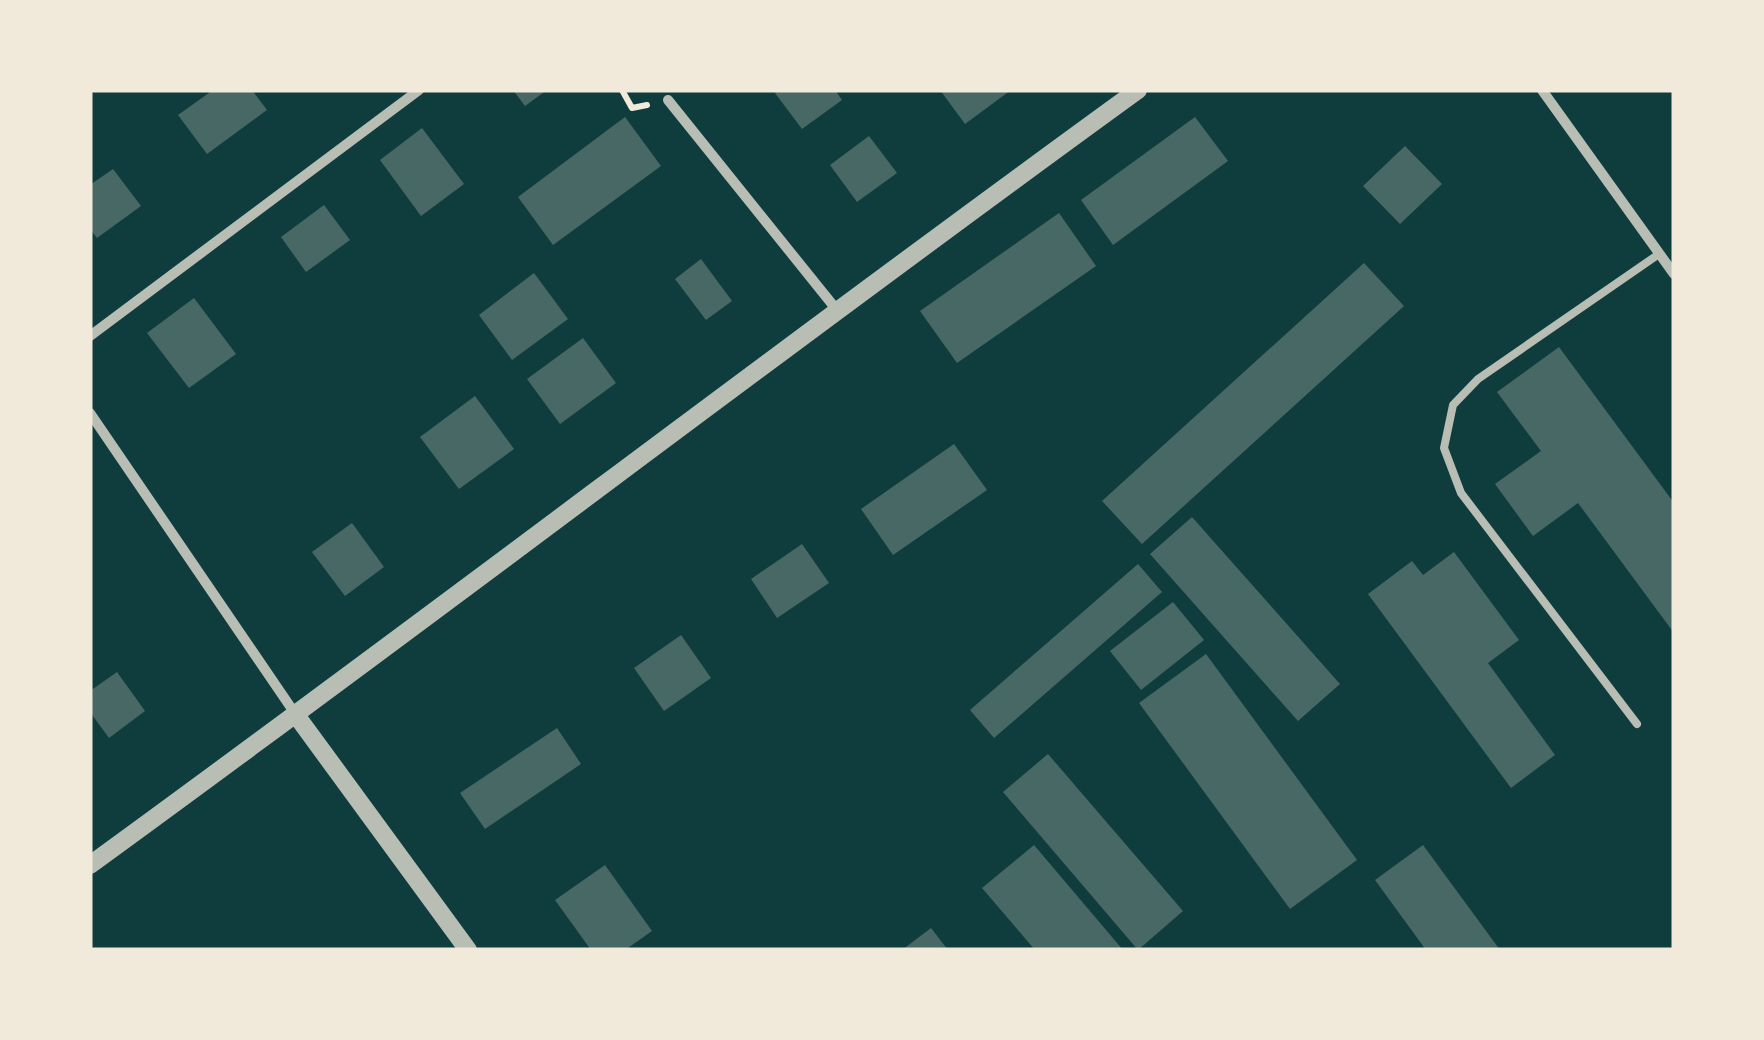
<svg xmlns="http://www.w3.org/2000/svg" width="1764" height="1040" viewBox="0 0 1764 1040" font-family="Overpass,sans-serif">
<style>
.building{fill:#486865}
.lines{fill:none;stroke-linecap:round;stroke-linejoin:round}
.path{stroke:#f1e9da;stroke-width:6}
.service{stroke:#b8beb3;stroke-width:8}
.minor{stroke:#b8beb3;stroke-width:10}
.tertiary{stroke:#b8beb3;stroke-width:18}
</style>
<rect width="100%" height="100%" fill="#0f3d3e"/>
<g class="building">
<path d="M 213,90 L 252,90 L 267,110 L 207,154 L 178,115 Z"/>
<path d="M 513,90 L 547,90 L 525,106 Z"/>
<path d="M 779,90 L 835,90 L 842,100 L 802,129 L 775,93 Z"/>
<path d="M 940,90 L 1011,90 L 965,124 Z"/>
<path d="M 625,117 L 661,166 L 553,245 L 518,197 Z"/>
<path d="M 1195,117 L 1228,161 L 1113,245 L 1081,200 Z"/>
<path d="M 422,128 L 464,184 L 421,216 L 380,160 Z"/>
<path d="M 869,136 L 897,173 L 857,202 L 830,165 Z"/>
<path d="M 1405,146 L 1442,184 L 1400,224 L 1363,186 Z"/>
<path d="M 113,169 L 141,206 L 97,238 L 90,229 L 90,185 Z"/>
<path d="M 324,205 L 350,240 L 306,272 L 281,237 Z"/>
<path d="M 1059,213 L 1096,266 L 957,363 L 920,311 Z"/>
<path d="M 701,259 L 732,301 L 706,320 L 675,279 Z"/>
<path d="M 1364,263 L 1404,306 L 1142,544 L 1102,501 Z"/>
<path d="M 534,273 L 568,319 L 512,360 L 479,315 Z"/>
<path d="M 194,298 L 236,354 L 189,388 L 147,333 Z"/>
<path d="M 583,338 L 616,383 L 560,424 L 527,379 Z"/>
<path d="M 1559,347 L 1674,503 L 1674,633 L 1578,503 L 1533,536 L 1495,484 L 1541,451 L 1497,392 Z"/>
<path d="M 475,396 L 514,449 L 459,489 L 420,437 Z"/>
<path d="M 954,444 L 987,490 L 893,555 L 861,509 Z"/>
<path d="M 1192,517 L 1340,684 L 1298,721 L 1150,554 Z"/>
<path d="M 352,523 L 384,567 L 345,596 L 312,552 Z"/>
<path d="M 802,544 L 829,583 L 777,618 L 751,579 Z"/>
<path d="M 1454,552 L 1519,640 L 1488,663 L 1555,755 L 1511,788 L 1368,594 L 1412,561 L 1423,575 Z"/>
<path d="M 1138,564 L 1162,592 L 994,738 L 970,710 Z"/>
<path d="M 1173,602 L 1204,640 L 1141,690 L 1110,651 Z"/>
<path d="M 681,635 L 711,678 L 664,711 L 634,668 Z"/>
<path d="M 1206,654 L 1357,860 L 1290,909 L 1139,703 Z"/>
<path d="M 117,672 L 145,711 L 109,738 L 90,712 L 90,691 Z"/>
<path d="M 557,728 L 581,764 L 485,829 L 460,793 Z"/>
<path d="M 1048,754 L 1183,911 L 1138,950 L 1003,792 Z"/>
<path d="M 1034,845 L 1123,950 L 1035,950 L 982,888 Z"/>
<path d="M 1423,845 L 1500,950 L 1426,950 L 1375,880 Z"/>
<path d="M 605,865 L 652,931 L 625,950 L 591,950 L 555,900 Z"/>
<path d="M 931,928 L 948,950 L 902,950 Z"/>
</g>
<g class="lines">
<path class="path" d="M 622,90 L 632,108 L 647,105"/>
<path class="service" d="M 1637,724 L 1461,493 L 1444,448 L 1453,405 L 1478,379 L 1659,254"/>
<g class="minor">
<path d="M 1542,90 L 1674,274"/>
<path d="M 668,100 L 836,309"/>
<path d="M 90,336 L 419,90"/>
<path d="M 90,413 L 296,715"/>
</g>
<g class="tertiary">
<path d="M 296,715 L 468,950"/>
<path d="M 90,865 C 442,609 786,345 1138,90"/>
</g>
</g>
<rect width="1764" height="1040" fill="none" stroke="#f1e9da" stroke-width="185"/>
</svg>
